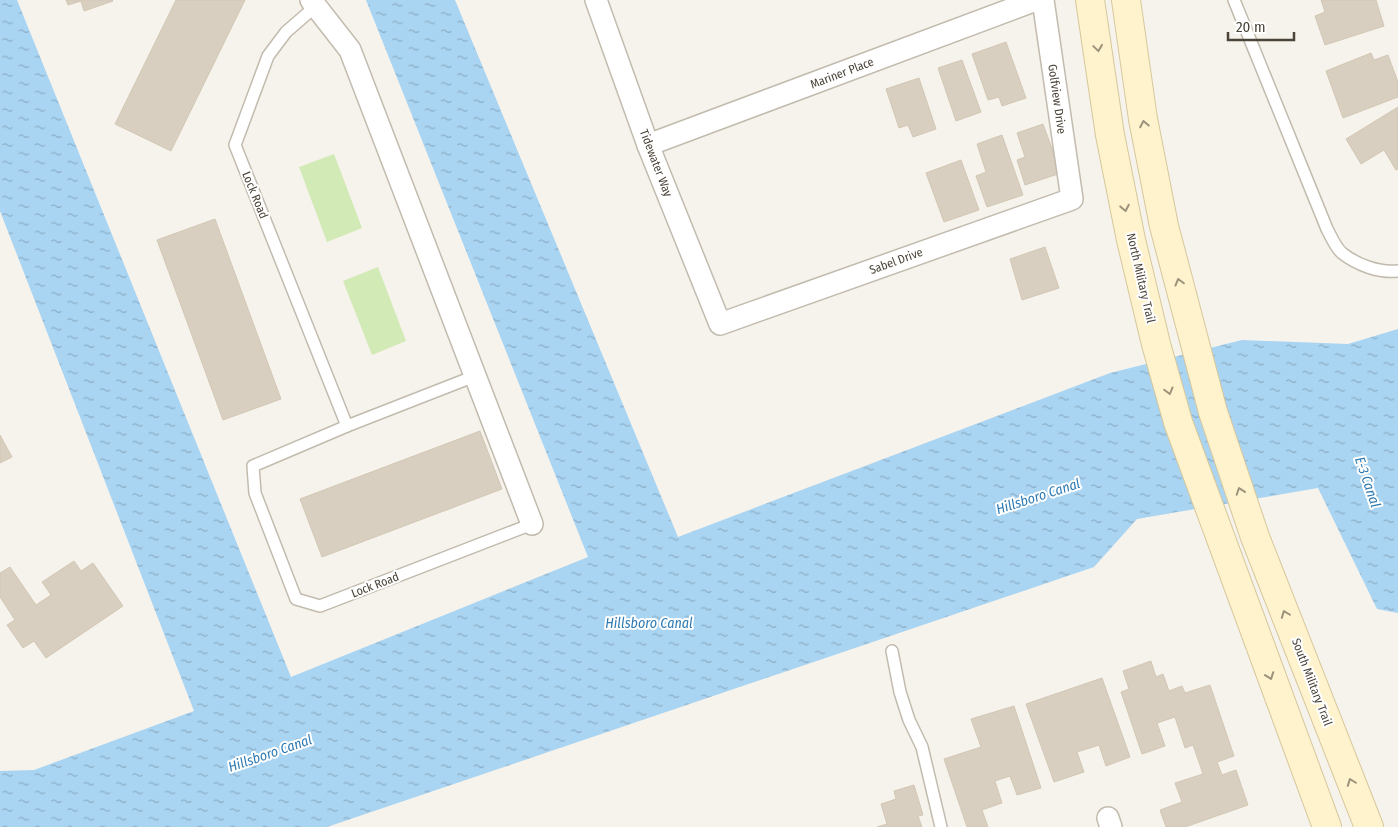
<svg xmlns="http://www.w3.org/2000/svg" width="1398" height="827" viewBox="0 0 1398 827" font-family="'Fira Sans Condensed',sans-serif">
<style>
.park{fill:#d2eab5}
.water{fill:url(#water-ripples)}
.building{fill:#d8cfc1;stroke:#d3c7b4}
.lines{fill:none;stroke-linecap:round;stroke-linejoin:round}
.lane-casing{stroke:#c2bbae;stroke-width:14}
.street-casing{stroke:#c2bbae;stroke-width:24}
.secondary-casing{stroke:#d6c79b;stroke-width:30}
.lane{stroke:#fff;stroke-width:11}
.street{stroke:#fff;stroke-width:21}
.secondary{stroke:#fff3cd;stroke-width:28}
.oneway{stroke:#9c937c}
.labels{text-anchor:middle;stroke-width:4;stroke-linejoin:round;paint-order:stroke}
.street-label{font-size:12px;fill:#4b4439;stroke:#fff}
.water-label{font-size:14px;font-style:italic;fill:#2e7ab2;stroke:#fff}
</style>
<defs>
<pattern id="water-ripples" width="26" height="14" patternUnits="userSpaceOnUse" patternTransform="scale(1.25)"><rect width="26" height="14" fill="#a9d4f2"/><path d="M2 4q2-2 4 0t4 0M15 11q2-2 4 0t4 0" fill="none" stroke="#8caec5"/></pattern>
</defs>
<rect width="100%" height="100%" fill="#f6f3ec"/>
<g class="park">
<path d="M 334,154 L 362,228 L 327,242 L 299,167 Z"/>
<path d="M 378,267 L 406,341 L 372,355 L 343,281 Z"/>
</g>
<path class="water" d="M 0,0 L 17,0 L 291,677 L 588,557 L 366,0 L 455,0 L 678,537 L 1110,373 L 1242,340 L 1348,344 L 1398,329 L 1398,613 L 1377,609 L 1318,488 L 1137,519 L 1094,567 L 327,827 L 0,827 L 0,771 L 34,770 L 194,711 L 0,211 Z"/>
<g class="building">
<path d="M 66,0 L 112,0 L 113,1 L 84,11 L 81,1 L 68,5 Z"/>
<path d="M 176,0 L 245,0 L 171,151 L 115,124 Z"/>
<path d="M 1321,0 L 1376,0 L 1384,26 L 1325,45 L 1315,16 L 1325,12 Z"/>
<path d="M 1006,42 L 1026,98 L 1002,106 L 999,97 L 988,100 L 972,54 Z"/>
<path d="M 1371,53 L 1374,60 L 1388,55 L 1398,82 L 1398,97 L 1343,118 L 1326,71 Z"/>
<path d="M 962,60 L 981,112 L 956,121 L 938,68 Z"/>
<path d="M 919,78 L 936,129 L 913,137 L 908,125 L 899,128 L 886,89 Z"/>
<path d="M 1398,107 L 1398,169 L 1396,170 L 1384,150 L 1361,164 L 1346,139 Z"/>
<path d="M 1043,124 L 1061,173 L 1025,185 L 1017,160 L 1025,157 L 1017,133 Z"/>
<path d="M 1002,135 L 1023,195 L 987,207 L 976,176 L 986,172 L 977,144 Z"/>
<path d="M 961,160 L 979,210 L 944,222 L 926,173 Z"/>
<path d="M 215,219 L 281,399 L 223,420 L 157,240 Z"/>
<path d="M 1045,247 L 1059,288 L 1022,300 L 1010,259 Z"/>
<path d="M 480,431 L 502,489 L 322,557 L 300,499 Z"/>
<path d="M 0,435 L 12,457 L 0,463 Z"/>
<path d="M 74,561 L 81,571 L 93,563 L 123,606 L 46,658 L 34,641 L 23,648 L 7,625 L 15,620 L 0,597 L 0,573 L 10,567 L 36,605 L 51,595 L 42,582 Z"/>
<path d="M 1151,661 L 1156,677 L 1163,674 L 1169,691 L 1182,686 L 1185,693 L 1210,685 L 1234,756 L 1217,762 L 1222,775 L 1236,770 L 1248,805 L 1185,827 L 1166,827 L 1160,810 L 1182,802 L 1175,783 L 1203,774 L 1193,745 L 1185,748 L 1175,717 L 1157,723 L 1165,746 L 1142,754 L 1121,692 L 1129,689 L 1123,671 Z"/>
<path d="M 1102,678 L 1130,757 L 1106,766 L 1099,745 L 1077,752 L 1084,772 L 1054,782 L 1026,704 Z"/>
<path d="M 1014,706 L 1041,788 L 1017,795 L 1010,776 L 995,781 L 1002,803 L 982,810 L 988,827 L 967,827 L 944,759 L 981,747 L 971,719 Z"/>
<path d="M 914,785 L 923,815 L 918,816 L 922,827 L 877,827 L 887,824 L 881,804 L 896,799 L 894,791 Z"/>
</g>
<g class="lines">
<defs>
<g id="lane">
<path d="M 1234,0 L 1327,229 C 1331,236 1335,247 1342,253 C 1357,265 1379,273 1398,271"/>
<path d="M 316,6 L 286,32 L 268,56 L 235,145 L 347,426 L 475,376"/>
<path d="M 347,426 L 253,466 L 255,493 L 296,599 L 320,606 L 532,524"/>
<path d="M 892,651 L 900,692 L 909,720 L 922,747 L 941,827"/>
</g>
<g id="street">
<path d="M 311,0 L 350,50 L 532,524"/>
<path d="M 596,0 L 648,145 L 720,324 L 1072,199 L 1043,0"/>
<path d="M 648,145 L 1036,0"/>
<path d="M 1108,818 L 1111,827"/>
</g>
<g id="secondary">
<path d="M 1090,0 L 1110,135 L 1131,240 L 1156,344 L 1178,422 L 1327,827"/>
<path d="M 1126,0 L 1143,119 L 1164,226 L 1213,412 L 1255,537 L 1369,827"/>
</g>
</defs>
<use href="#lane" class="lane-casing"/>
<use href="#street" class="street-casing"/>
<use href="#secondary" class="secondary-casing"/>
<use href="#lane" class="lane"/>
<use href="#street" class="street"/>
<use href="#secondary" class="secondary"/>
</g>
<defs><path id="oneway-chevron" d="M-2-3.5L2.5 0L-2 3.5" fill="none" stroke-width="1.6" stroke-linecap="round" stroke-linejoin="round" transform="scale(1.25)"/></defs>
<g class="oneway">
<use href="#oneway-chevron" transform="translate(1098 48) rotate(82)"/>
<use href="#oneway-chevron" transform="translate(1144 124) rotate(-101)"/>
<use href="#oneway-chevron" transform="translate(1125 208) rotate(79)"/>
<use href="#oneway-chevron" transform="translate(1179 282) rotate(-105)"/>
<use href="#oneway-chevron" transform="translate(1169 391) rotate(75)"/>
<use href="#oneway-chevron" transform="translate(1240 491) rotate(-109)"/>
<use href="#oneway-chevron" transform="translate(1285 614) rotate(-111)"/>
<use href="#oneway-chevron" transform="translate(1270 676) rotate(70)"/>
<use href="#oneway-chevron" transform="translate(1351 782) rotate(-111)"/>
</g>
<g class="labels">
<g class="street-label">
<text transform="translate(842 73) rotate(-21)" y="4">Mariner Place</text>
<text transform="translate(1057 99) rotate(82)" y="4">Golfview Drive</text>
<text transform="translate(656 163) rotate(69)" y="4">Tidewater Way</text>
<text transform="translate(255 195) rotate(68)" y="4">Lock Road</text>
<text transform="translate(896 261) rotate(-20)" y="4">Sabel Drive</text>
<text transform="translate(1141 278) rotate(77)" y="4">North Military Trail</text>
<text transform="translate(375 585) rotate(-21)" y="4">Lock Road</text>
<text transform="translate(1312 682) rotate(69)" y="4">South Military Trail</text>
</g>
<g class="water-label">
<text transform="translate(1368 482) rotate(71)" y="5">E-3 Canal</text>
<text transform="translate(1038 496) rotate(-18)" y="5">Hillsboro Canal</text>
<text x="649" y="628">Hillsboro Canal</text>
<text transform="translate(270 753) rotate(-19)" y="5">Hillsboro Canal</text>
</g>
</g>
<path d="M1228 32v8h66v-8" fill="none" stroke="#4b4439" stroke-width="2.5"/>
<text x="1236" y="32" font-size="15" fill="#4b4439" stroke="#ffffff" stroke-width="4" paint-order="stroke">20 m</text>
</svg>
